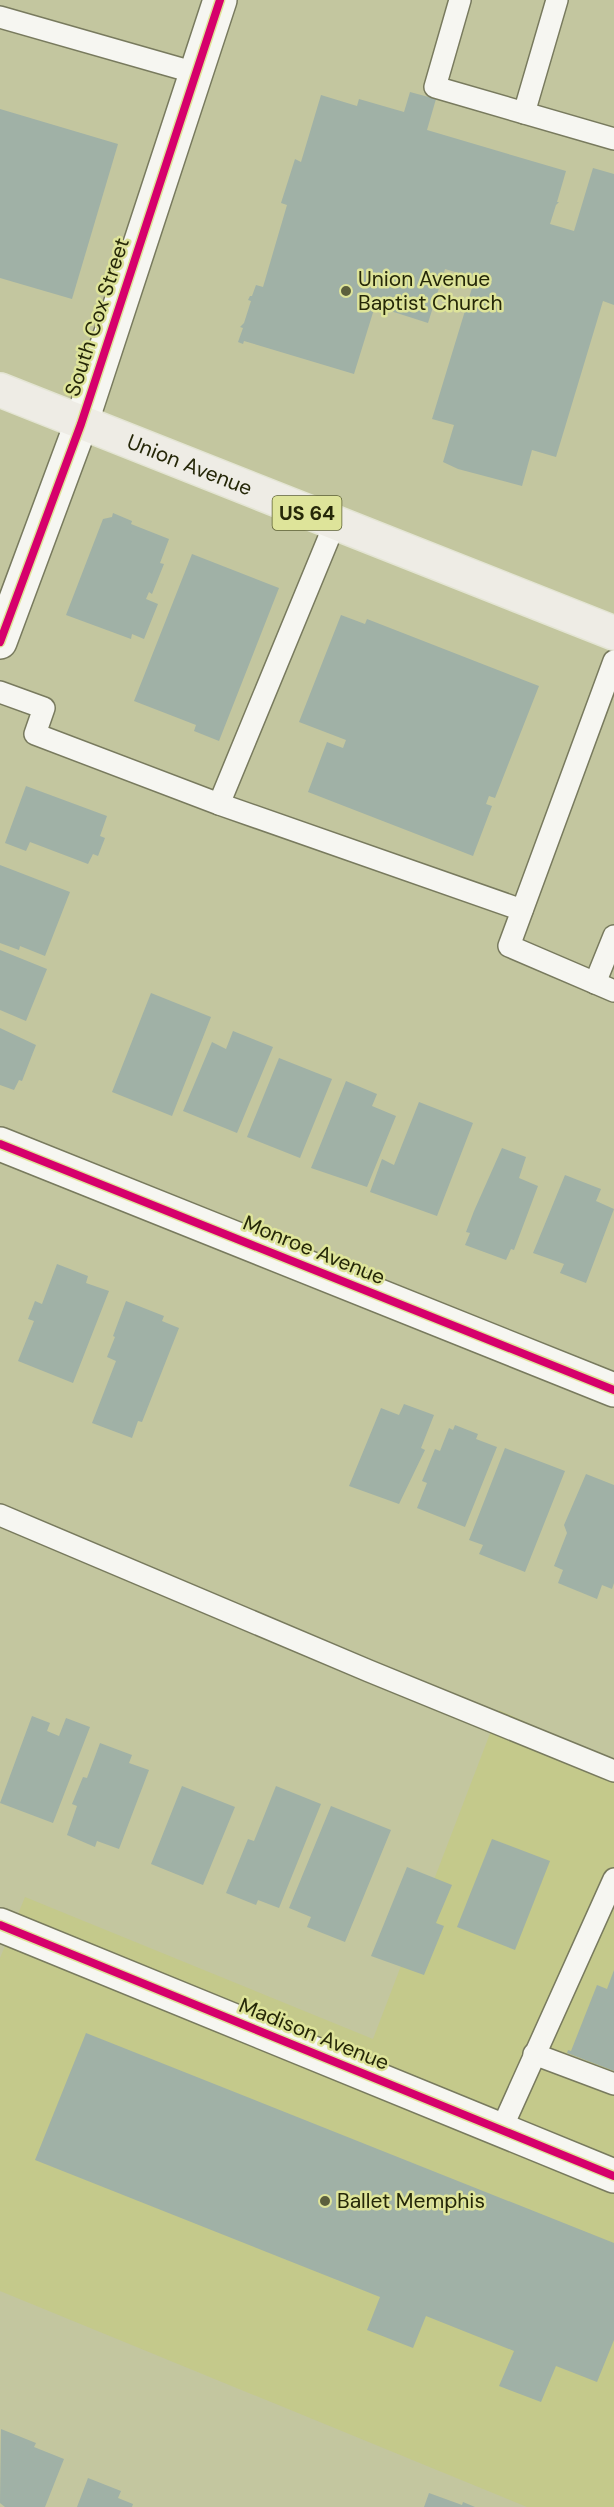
<svg xmlns="http://www.w3.org/2000/svg" width="614" height="2507" viewBox="0 0 614 2507" font-family="'DM Sans',sans-serif">
<style>
.built{fill:#c4c98b}
.building{fill:#a0b1a6}
.lines{fill:none;stroke-linecap:round;stroke-linejoin:round}
.service-casing{stroke:#787a5e;stroke-width:24}
.minor-casing{stroke:#787a5e;stroke-width:36}
.tertiary-casing{stroke:#787a5e;stroke-width:36}
.primary-casing{stroke:#e4e5d4;stroke-width:36}
.service{stroke:#f6f6f1;stroke-width:21}
.minor{stroke:#f6f6f1;stroke-width:33}
.tertiary{stroke:#f6f6f1;stroke-width:33}
.primary{stroke:#eeece5;stroke-width:33}
.cycleway-casing{stroke:#dee49a;stroke-width:11}
.cycleway{stroke:#d6006c;stroke-width:8}
.poi-dot{fill:#5c5f3d;stroke:#dee49a;stroke-width:2}
.labels{text-anchor:middle;stroke-width:5;stroke-linejoin:round;paint-order:stroke}
.shield{fill:#dee49a;stroke:#5c6034;stroke-width:1.5}
.shield-label{font-size:20px;font-weight:bold;fill:#252708}
.poi-label{font-size:21px;fill:#252708;stroke:#dee49a;text-anchor:start}
.street-label{font-size:21px;fill:#252708;stroke:#dee49a}
</style>
<rect width="100%" height="100%" fill="#c3c69f"/>
<path class="built" d="M 499,1710 L 614,1762 L 614,2507 L 527,2507 L 0,2291 L 0,1958 L 25,1897 L 373,2039 Z"/>
<g class="building">
<path d="M 410,92 L 436,99 L 427,130 L 566,171 L 557,202 L 559,202 L 556,205 L 550,224 L 574,231 L 593,168 L 614,174 L 614,305 L 603,301 L 556,457 L 532,450 L 522,486 L 458,469 L 443,462 L 454,425 L 432,419 L 475,278 L 445,269 L 428,323 L 375,306 L 354,374 L 244,341 L 243,344 L 238,342 L 243,328 L 240,327 L 244,323 L 251,301 L 248,300 L 250,296 L 252,296 L 256,285 L 263,287 L 287,205 L 281,203 L 295,159 L 301,162 L 321,95 L 357,106 L 359,99 L 404,112 Z"/>
<path d="M 0,109 L 118,144 L 72,299 L 0,278 Z"/>
<path d="M 113,513 L 132,521 L 131,524 L 169,539 L 160,563 L 164,564 L 152,594 L 149,592 L 146,599 L 158,604 L 144,639 L 132,634 L 131,639 L 66,615 L 103,519 L 112,517 Z"/>
<path d="M 192,554 L 279,588 L 219,741 L 194,731 L 196,725 L 134,701 Z"/>
<path d="M 341,615 L 365,624 L 367,619 L 539,686 L 495,798 L 489,796 L 486,804 L 492,806 L 473,856 L 308,792 L 327,742 L 343,748 L 346,740 L 299,722 Z"/>
<path d="M 26,786 L 107,816 L 100,836 L 105,838 L 98,856 L 93,854 L 88,864 L 30,842 L 26,851 L 5,843 Z"/>
<path d="M 0,865 L 70,892 L 45,956 L 20,946 L 19,950 L 0,943 Z"/>
<path d="M 0,950 L 47,969 L 26,1021 L 0,1010 Z"/>
<path d="M 151,993 L 211,1017 L 172,1116 L 112,1092 Z"/>
<path d="M 0,1028 L 36,1045 L 22,1081 L 19,1080 L 14,1090 L 0,1085 Z"/>
<path d="M 233,1031 L 273,1047 L 237,1133 L 183,1111 L 212,1042 L 226,1049 Z"/>
<path d="M 279,1058 L 332,1079 L 300,1158 L 247,1137 Z"/>
<path d="M 346,1081 L 377,1094 L 372,1106 L 396,1116 L 367,1187 L 311,1168 Z"/>
<path d="M 419,1102 L 473,1123 L 437,1216 L 370,1192 L 382,1159 L 394,1165 Z"/>
<path d="M 502,1148 L 526,1157 L 519,1178 L 538,1186 L 514,1250 L 511,1249 L 506,1260 L 465,1245 L 470,1233 L 466,1232 L 474,1211 Z"/>
<path d="M 565,1175 L 601,1189 L 596,1201 L 614,1209 L 586,1283 L 560,1273 L 564,1264 L 533,1253 Z"/>
<path d="M 57,1264 L 88,1276 L 86,1283 L 109,1291 L 73,1383 L 18,1361 L 34,1321 L 28,1319 L 35,1301 L 42,1304 Z"/>
<path d="M 126,1301 L 164,1316 L 162,1321 L 179,1328 L 142,1422 L 138,1421 L 132,1438 L 92,1423 L 116,1361 L 107,1357 L 115,1337 L 113,1336 Z"/>
<path d="M 404,1404 L 434,1415 L 421,1448 L 425,1450 L 399,1504 L 349,1486 L 381,1408 L 399,1415 Z"/>
<path d="M 455,1425 L 478,1434 L 476,1439 L 497,1447 L 465,1527 L 417,1508 L 427,1483 L 422,1481 L 435,1449 L 440,1451 L 449,1428 L 453,1430 Z"/>
<path d="M 505,1448 L 565,1471 L 525,1572 L 479,1554 L 483,1545 L 469,1540 Z"/>
<path d="M 586,1474 L 614,1485 L 614,1583 L 612,1589 L 602,1585 L 597,1599 L 558,1583 L 563,1570 L 554,1566 L 567,1533 L 564,1525 Z"/>
<path d="M 32,1716 L 50,1723 L 47,1731 L 59,1736 L 66,1718 L 90,1727 L 53,1823 L 0,1803 Z"/>
<path d="M 100,1743 L 132,1755 L 129,1763 L 149,1770 L 119,1849 L 97,1841 L 95,1847 L 67,1835 L 77,1806 L 72,1804 L 83,1777 L 87,1778 Z"/>
<path d="M 182,1786 L 235,1807 L 203,1885 L 151,1864 Z"/>
<path d="M 276,1786 L 321,1804 L 279,1908 L 258,1900 L 256,1905 L 226,1893 L 248,1839 L 254,1841 Z"/>
<path d="M 331,1806 L 391,1830 L 345,1942 L 307,1927 L 311,1917 L 289,1908 Z"/>
<path d="M 492,1839 L 550,1861 L 515,1950 L 457,1927 Z"/>
<path d="M 407,1867 L 452,1885 L 436,1923 L 444,1926 L 424,1975 L 371,1956 Z"/>
<path d="M 614,1970 L 614,2071 L 567,2053 L 568,2050 L 571,2051 L 597,1985 L 607,1989 Z"/>
<path d="M 86,2033 L 614,2243 L 614,2340 L 597,2382 L 556,2366 L 541,2402 L 499,2386 L 514,2351 L 426,2316 L 413,2348 L 367,2330 L 380,2297 L 35,2160 Z"/>
<path d="M 1,2429 L 36,2443 L 34,2447 L 64,2459 L 45,2507 L 5,2507 L 0,2503 Z"/>
<path d="M 88,2478 L 121,2491 L 118,2498 L 133,2504 L 132,2507 L 77,2507 Z"/>
<path d="M 429,2493 L 462,2505 L 463,2502 L 475,2507 L 424,2507 Z"/>
</g>
<g class="lines">
<defs>
<g id="service">
<path d="M 460,0 L 435,87 L 614,139"/>
<path d="M 0,17 L 196,73"/>
<path d="M 524,113 L 557,0"/>
<path d="M 335,523 L 219,804 L 522,910"/>
<path d="M 614,661 L 509,946 L 614,991"/>
<path d="M 0,692 L 44,708 L 35,734 L 219,804"/>
<path d="M 595,983 L 614,936"/>
<path d="M 0,1515 L 369,1671 L 614,1771"/>
<path d="M 534,2054 L 614,2084"/>
<path d="M 501,2130 L 614,1879"/>
</g>
<g id="minor">
<path d="M 0,642 L 81,424 L 220,0"/>
<path d="M 0,1144 L 614,1390"/>
</g>
<path id="tertiary" d="M 0,1925 L 614,2176"/>
<g id="primary">
<path id="s1" d="M 0,390 L 614,633"/>
</g>
</defs>
<use href="#service" class="service-casing"/>
<use href="#minor" class="minor-casing"/>
<use href="#tertiary" class="tertiary-casing"/>
<use href="#primary" class="primary-casing"/>
<use href="#service" class="service"/>
<use href="#minor" class="minor"/>
<use href="#tertiary" class="tertiary"/>
<use href="#primary" class="primary"/>
<defs>
<g id="cycleway">
<path d="M 0,642 L 81,424 L 220,0"/>
<path d="M 0,1144 L 614,1390"/>
<path d="M 0,1925 L 614,2176"/>
</g>
</defs>
<use href="#cycleway" class="cycleway-casing"/>
<use href="#cycleway" class="cycleway"/>
</g>
<g class="poi-dot">
<circle cx="346" cy="291" r="6"/>
<circle cx="325" cy="2201" r="6"/>
</g>
<g class="labels">
<rect class="shield" x="272.5" y="496" width="69" height="34" rx="4.5"/>
<g class="shield-label">
<text x="307" y="520">US 64</text>
</g>
<g class="poi-label">
<text x="358" y="286">Union Avenue<tspan x="358" dy="24">Baptist Church</tspan></text>
<text x="337" y="2208">Ballet Memphis</text>
</g>
<g class="street-label">
<text transform="translate(97 317) rotate(-72)" y="7">South Cox Street</text>
<text dy="7" stroke="none"><textPath href="#s1" startOffset="204">Union Avenue</textPath></text>
<text transform="translate(314 1250) rotate(22)" y="7">Monroe Avenue</text>
<text transform="translate(314 2034) rotate(22)" y="7">Madison Avenue</text>
</g>
</g>
</svg>
